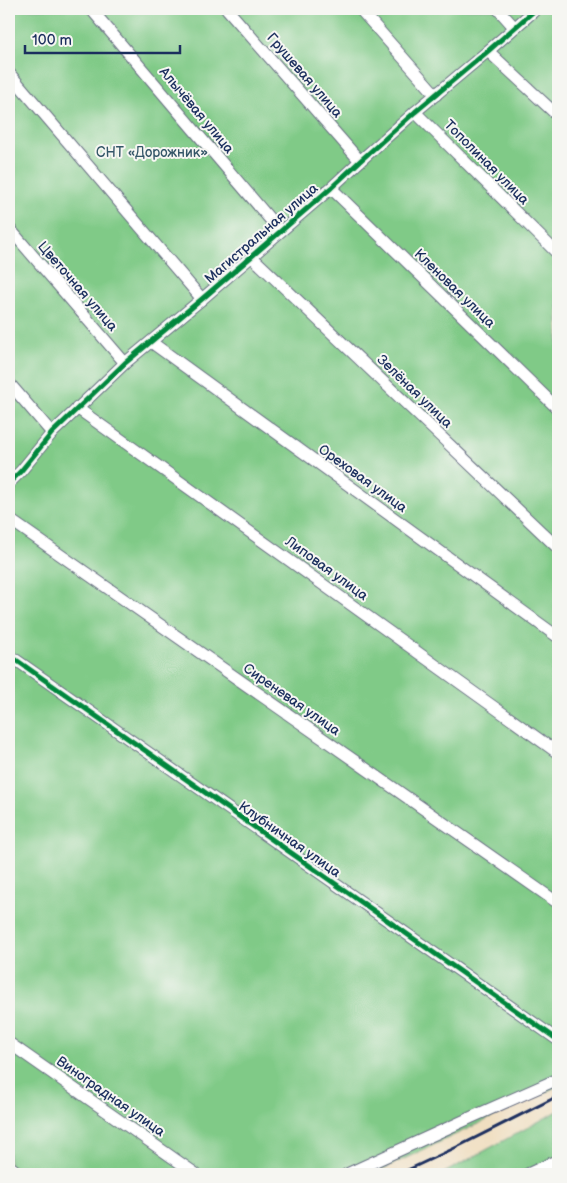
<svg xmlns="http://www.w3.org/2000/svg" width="567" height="1183" viewBox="0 0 567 1183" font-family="'Balsamiq Sans',sans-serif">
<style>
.green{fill:#80ca87;stroke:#4e7c72}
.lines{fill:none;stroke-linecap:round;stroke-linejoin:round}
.street-casing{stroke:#666c80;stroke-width:13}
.street{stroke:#fff;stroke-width:11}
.rail{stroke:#1b2f5e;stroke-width:3}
.cycleway-casing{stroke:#f6f6f2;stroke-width:8}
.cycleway{stroke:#00873e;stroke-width:5}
.labels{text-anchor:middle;stroke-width:4;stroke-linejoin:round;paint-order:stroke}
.street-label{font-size:14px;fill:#1b2f5e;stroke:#f6f6f2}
.park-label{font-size:14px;fill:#345668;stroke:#f6f6f2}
</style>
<rect width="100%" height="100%" fill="#f6f6f2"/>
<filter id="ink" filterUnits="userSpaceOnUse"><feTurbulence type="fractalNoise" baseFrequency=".02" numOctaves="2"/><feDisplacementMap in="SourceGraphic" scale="10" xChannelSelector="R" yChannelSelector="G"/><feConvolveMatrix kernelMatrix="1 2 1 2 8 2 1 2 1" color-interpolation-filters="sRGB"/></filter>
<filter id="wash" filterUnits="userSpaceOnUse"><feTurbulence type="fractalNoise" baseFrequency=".0096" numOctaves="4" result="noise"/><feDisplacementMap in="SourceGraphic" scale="20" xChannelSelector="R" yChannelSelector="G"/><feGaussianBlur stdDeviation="1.12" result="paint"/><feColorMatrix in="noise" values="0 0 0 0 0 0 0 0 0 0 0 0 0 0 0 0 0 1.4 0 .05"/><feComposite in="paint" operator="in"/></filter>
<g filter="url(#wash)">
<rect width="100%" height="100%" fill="#f0dec0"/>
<g class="green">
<path d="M 9,9 L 558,9 L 558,1086 L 372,1174 L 9,1174 Z"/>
<path d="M 558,1111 L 558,1174 L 441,1174 L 442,1174 Z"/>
</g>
</g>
<g filter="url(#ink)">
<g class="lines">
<defs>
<g id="street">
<path d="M 91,9 L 280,231"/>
<path d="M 227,9 L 360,161"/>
<path d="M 360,9 L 436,95"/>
<path d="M 498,9 L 514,27"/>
<path d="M 488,51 L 558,116"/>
<path d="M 9,73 L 202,299"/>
<path d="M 415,112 L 558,254"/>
<path d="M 331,188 L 558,409"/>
<path d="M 9,228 L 125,363"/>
<path d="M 251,256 L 558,548"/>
<path d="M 151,342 L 558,637"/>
<path d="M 9,383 L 52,433"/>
<path d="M 77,408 L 558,753"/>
<path d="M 9,483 L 21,471 L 52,433 L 125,363 L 202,299 L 331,188 L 360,161 L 415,112 L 488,51 L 536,9"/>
<path d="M 9,519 L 558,903"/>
<path d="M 9,655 L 558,1040"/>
<path d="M 9,1043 L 196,1174"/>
<path d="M 9,1166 L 20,1174"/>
<path d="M 347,1174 L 472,1117 L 558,1079"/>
<path d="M 528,1174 L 558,1160"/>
</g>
</defs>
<use href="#street" class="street-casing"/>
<use href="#street" class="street"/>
<path class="rail" d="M 399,1174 L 459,1146 L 558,1096"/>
<defs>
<g id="cycleway">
<path d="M 9,483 L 21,471 L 52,433 L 125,363 L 202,299 L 331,188 L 360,161 L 415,112 L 488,51 L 536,9"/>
<path d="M 9,655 L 558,1040"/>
</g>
</defs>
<use href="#cycleway" class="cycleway-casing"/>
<use href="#cycleway" class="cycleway"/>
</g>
</g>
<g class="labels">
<g class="street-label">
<text transform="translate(305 75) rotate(49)" y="5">Грушевая улица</text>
<text transform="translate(197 110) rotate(50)" y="5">Алычёвая улица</text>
<text transform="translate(487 162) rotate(45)" y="5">Тополиная улица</text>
<text transform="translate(261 233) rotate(-41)" y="5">Магистральная улица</text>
<text transform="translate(78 286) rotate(49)" y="5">Цветочная улица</text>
<text transform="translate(455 288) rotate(44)" y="5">Кленовая улица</text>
<text transform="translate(415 391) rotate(44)" y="5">Зелёная улица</text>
<text transform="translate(363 478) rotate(36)" y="5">Ореховая улица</text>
<text transform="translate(327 568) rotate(36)" y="5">Липовая улица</text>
<text transform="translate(292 699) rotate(35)" y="5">Сиреневая улица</text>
<text transform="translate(290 839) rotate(35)" y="5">Клубничная улица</text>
<text transform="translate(111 1096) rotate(35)" y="5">Виноградная улица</text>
</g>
<g class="park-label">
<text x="152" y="157">СНТ «Дорожник»</text>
</g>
</g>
<rect width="567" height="1183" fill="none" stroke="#f6f6f2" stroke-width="30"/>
<path d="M25 45v8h155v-8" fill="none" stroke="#1b2f5e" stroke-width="2.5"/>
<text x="32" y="45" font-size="15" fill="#1b2f5e" stroke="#f6f6f2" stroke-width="4" paint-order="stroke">100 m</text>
</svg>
